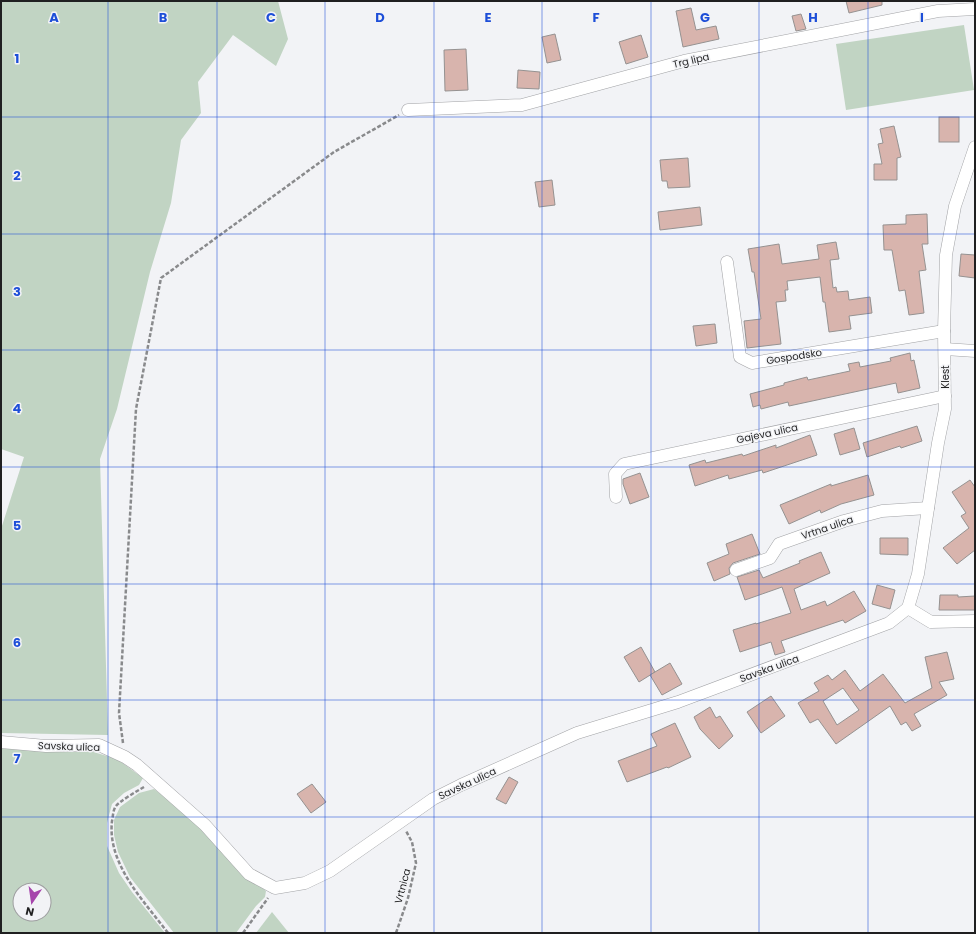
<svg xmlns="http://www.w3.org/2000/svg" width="976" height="934" viewBox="0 0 976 934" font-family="Poppins,sans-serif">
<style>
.green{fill:#c1d4c3;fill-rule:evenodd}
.building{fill:#d8b4ad;stroke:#959291;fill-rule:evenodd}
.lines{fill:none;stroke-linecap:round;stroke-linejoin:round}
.minor-casing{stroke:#a2a3a6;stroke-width:13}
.path{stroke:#898a8c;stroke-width:2.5;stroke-dasharray:4 2;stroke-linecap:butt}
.minor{stroke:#fff;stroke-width:12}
.grid{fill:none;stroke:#1d4ed8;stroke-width:1;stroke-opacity:0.55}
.labels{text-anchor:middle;stroke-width:3;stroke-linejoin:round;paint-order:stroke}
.street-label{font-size:10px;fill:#1f1f20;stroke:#f2f3f6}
.grid-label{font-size:13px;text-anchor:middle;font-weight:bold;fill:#1d4ed8;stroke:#f2f3f6;stroke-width:3;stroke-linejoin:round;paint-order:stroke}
</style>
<rect width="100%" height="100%" fill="#f2f3f6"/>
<g class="green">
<path d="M 1,1 L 278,1 L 288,39 L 276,66 L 233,35 L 198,82 L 201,113 L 181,140 L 171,203 L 150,272 L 117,409 L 100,459 L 108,735 L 1,733 L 1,529 L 24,457 L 1,449 Z"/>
<path d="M 964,25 L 974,90 L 846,110 L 836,44 Z"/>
<path d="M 1,748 L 10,749 L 90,751 L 117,759 L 143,778 L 139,785 L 124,793 L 112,804 L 107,823 L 107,846 L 119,873 L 132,892 L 165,933 L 1,933 ZM 20,890 L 44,890 L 44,914 L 20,914 Z"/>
<path d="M 154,789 L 182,810 L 266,891 L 265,897 L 256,906 L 236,933 L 174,933 L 130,877 L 118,852 L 114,835 L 114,820 L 120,807 L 139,793 Z"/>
<path d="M 272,912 L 289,933 L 256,933 Z"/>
</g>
<g class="building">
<path d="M 846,1 L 882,1 L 882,5 L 849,13 Z"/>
<path d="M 691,8 L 696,30 L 716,26 L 719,39 L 683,47 L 676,11 Z"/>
<path d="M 801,14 L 806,29 L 796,31 L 792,16 Z"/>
<path d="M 555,34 L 561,60 L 547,63 L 542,37 Z"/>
<path d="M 641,35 L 648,57 L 626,64 L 619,42 Z"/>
<path d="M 466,49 L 468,90 L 445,91 L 444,50 Z"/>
<path d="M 518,70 L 540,72 L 539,89 L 517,88 Z"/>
<rect x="939" y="117" width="20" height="25"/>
<path d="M 894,126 L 901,157 L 897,158 L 897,180 L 874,180 L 874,164 L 882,164 L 878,144 L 883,143 L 880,129 Z"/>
<path d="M 688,158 L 690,187 L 668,188 L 667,181 L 662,181 L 660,160 Z"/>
<path d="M 552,180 L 555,205 L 539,207 L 535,182 Z"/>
<path d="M 700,207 L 702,225 L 660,230 L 658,212 Z"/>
<path d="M 927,214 L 928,244 L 922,244 L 926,270 L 919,271 L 924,313 L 909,315 L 905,290 L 899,291 L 892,250 L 884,250 L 883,225 L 906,224 L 906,215 Z"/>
<path d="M 836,242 L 839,259 L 830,260 L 833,288 L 836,287 L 837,292 L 848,291 L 849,300 L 870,297 L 872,313 L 849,316 L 851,329 L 829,332 L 825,302 L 823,302 L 820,277 L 787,281 L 788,290 L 785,290 L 786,301 L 776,302 L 781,344 L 747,348 L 744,321 L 761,319 L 754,272 L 752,272 L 748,249 L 779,244 L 782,264 L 819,259 L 817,245 Z"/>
<path d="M 961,254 L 975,255 L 975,278 L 959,276 Z"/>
<path d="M 715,324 L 717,343 L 696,346 L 693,326 Z"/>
<path d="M 910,353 L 911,361 L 914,360 L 920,388 L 898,393 L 896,383 L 789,406 L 788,402 L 761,409 L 760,405 L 753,407 L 750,394 L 784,385 L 784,383 L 807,377 L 808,380 L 850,371 L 848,364 L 859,362 L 860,367 L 891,361 L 890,358 Z"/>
<path d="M 917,426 L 922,441 L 901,448 L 900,446 L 867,457 L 863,443 Z"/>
<path d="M 854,428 L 860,449 L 840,455 L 834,434 Z"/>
<path d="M 810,435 L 817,455 L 763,473 L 762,470 L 729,479 L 728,475 L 695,486 L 689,465 L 705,460 L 706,463 L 742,454 L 743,456 L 776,445 L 776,448 Z"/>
<path d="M 640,473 L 649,497 L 630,504 L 623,484 L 623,479 Z"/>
<path d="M 868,475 L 874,495 L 841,504 L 821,513 L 820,510 L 789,524 L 780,505 L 831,484 L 831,486 Z"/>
<path d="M 970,480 L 975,487 L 975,550 L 957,564 L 943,548 L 969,528 L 961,516 L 966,513 L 952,492 Z"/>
<path d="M 752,534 L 760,554 L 733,563 L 729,568 L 730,574 L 714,581 L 707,563 L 729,554 L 726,544 Z"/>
<path d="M 880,538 L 908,538 L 908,555 L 880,554 Z"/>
<path d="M 821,552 L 830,573 L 794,589 L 801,610 L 825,601 L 827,606 L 854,591 L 866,611 L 845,623 L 843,620 L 781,641 L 785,652 L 775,655 L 771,642 L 740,652 L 733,630 L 756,623 L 756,624 L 791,613 L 782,587 L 745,600 L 737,577 L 759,570 L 763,578 L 800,563 L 799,561 Z"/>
<path d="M 877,585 L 895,590 L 890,609 L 872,604 Z"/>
<path d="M 940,595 L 958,595 L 958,597 L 975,596 L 975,610 L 939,610 Z"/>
<path d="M 641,647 L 655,672 L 639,682 L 624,657 Z"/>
<path d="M 947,652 L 954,679 L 939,682 L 947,695 L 914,714 L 921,726 L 912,731 L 906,722 L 901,725 L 890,706 L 836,744 L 818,719 L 810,723 L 798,703 L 819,691 L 814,683 L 828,675 L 832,680 L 845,670 L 860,691 L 883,674 L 905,703 L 932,688 L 925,657 ZM 843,688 L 859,710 L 837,725 L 823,701 Z"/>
<path d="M 670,663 L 682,684 L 662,695 L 650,675 Z"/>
<path d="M 771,696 L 785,716 L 761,733 L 747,712 Z"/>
<path d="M 710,707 L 716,718 L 720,716 L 733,736 L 719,749 L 700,729 L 694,717 Z"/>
<path d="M 675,723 L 691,757 L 668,768 L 667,767 L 627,782 L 618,761 L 657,746 L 651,734 Z"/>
<path d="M 509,777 L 518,782 L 506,804 L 496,799 Z"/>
<path d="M 312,784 L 326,802 L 311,813 L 297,794 Z"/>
</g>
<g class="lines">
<defs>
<g id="minor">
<path d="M 408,110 L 522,105 L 684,61 L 938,11 L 975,9"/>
<path d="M 727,262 L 740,357 L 752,363 L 944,331"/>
<path d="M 945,349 L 975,351"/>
<path d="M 616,497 L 615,474 L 624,464 L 945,396"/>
<path d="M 736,570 L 770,558 L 779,544 L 844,521 L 882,511 L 928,508"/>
<path d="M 908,608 L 918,574 L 938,443 L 945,409 L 944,331 L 946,255 L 955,206 L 975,147"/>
<path d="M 908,608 L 931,622 L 975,621"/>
<path d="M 1,742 L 46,746 L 99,745 L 125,757 L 137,765 L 205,825 L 249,874 L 275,888 L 305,883 L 330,871 L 433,799 L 461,785 L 577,733 L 678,702 L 889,623 L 908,608"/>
</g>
</defs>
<use href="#minor" class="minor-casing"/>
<g class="path">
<path d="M 123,743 L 119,713 L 136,409 L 161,278 L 334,152 L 399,115"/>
<path d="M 144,787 C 137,791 120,801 116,806 C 113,810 113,816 112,821 C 107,864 144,901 168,933"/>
<path d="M 243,933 L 268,898"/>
<path d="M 396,933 L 408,898 L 416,863 L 412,842 L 406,831"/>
</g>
<use href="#minor" class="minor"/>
</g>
<path class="grid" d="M 108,1 L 108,933M 217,1 L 217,933M 325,1 L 325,933M 434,1 L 434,933M 542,1 L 542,933M 651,1 L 651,933M 759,1 L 759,933M 868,1 L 868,933M 1,117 L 975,117M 1,234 L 975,234M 1,350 L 975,350M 1,467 L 975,467M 1,584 L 975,584M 1,700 L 975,700M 1,817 L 975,817"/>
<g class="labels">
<g class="street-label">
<text transform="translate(691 60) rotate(-13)" y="4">Trg lipa</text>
<text transform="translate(794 356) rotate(-9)" y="4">Gospodsko</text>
<text transform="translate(945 377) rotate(-90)" y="4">Klest</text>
<text transform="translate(767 433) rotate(-12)" y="4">Gajeva ulica</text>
<text transform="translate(827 527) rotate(-19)" y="4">Vrtna ulica</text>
<text transform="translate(769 668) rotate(-20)" y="4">Savska ulica</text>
<text transform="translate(69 746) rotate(2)" y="4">Savska ulica</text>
<text transform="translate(467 783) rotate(-25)" y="4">Savska ulica</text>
<text transform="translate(402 886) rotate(-75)" y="4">Vrtnica</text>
</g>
</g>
<g class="grid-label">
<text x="54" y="22">A</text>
<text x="163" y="22">B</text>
<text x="271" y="22">C</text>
<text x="380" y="22">D</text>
<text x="488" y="22">E</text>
<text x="596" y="22">F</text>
<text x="705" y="22">G</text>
<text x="813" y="22">H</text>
<text x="922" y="22">I</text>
<text x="17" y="63">1</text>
<text x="17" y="180">2</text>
<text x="17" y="296">3</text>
<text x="17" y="413">4</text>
<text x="17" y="530">5</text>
<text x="17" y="647">6</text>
<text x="17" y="763">7</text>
</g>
<rect width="976" height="934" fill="none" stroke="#1f1f20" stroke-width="4"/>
<g transform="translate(32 902) rotate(193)"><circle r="19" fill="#f2f3f6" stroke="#9e9ea0"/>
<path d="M0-3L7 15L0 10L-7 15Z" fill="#a645ac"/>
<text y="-6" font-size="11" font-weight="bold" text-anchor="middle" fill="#1f1f20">N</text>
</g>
</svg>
